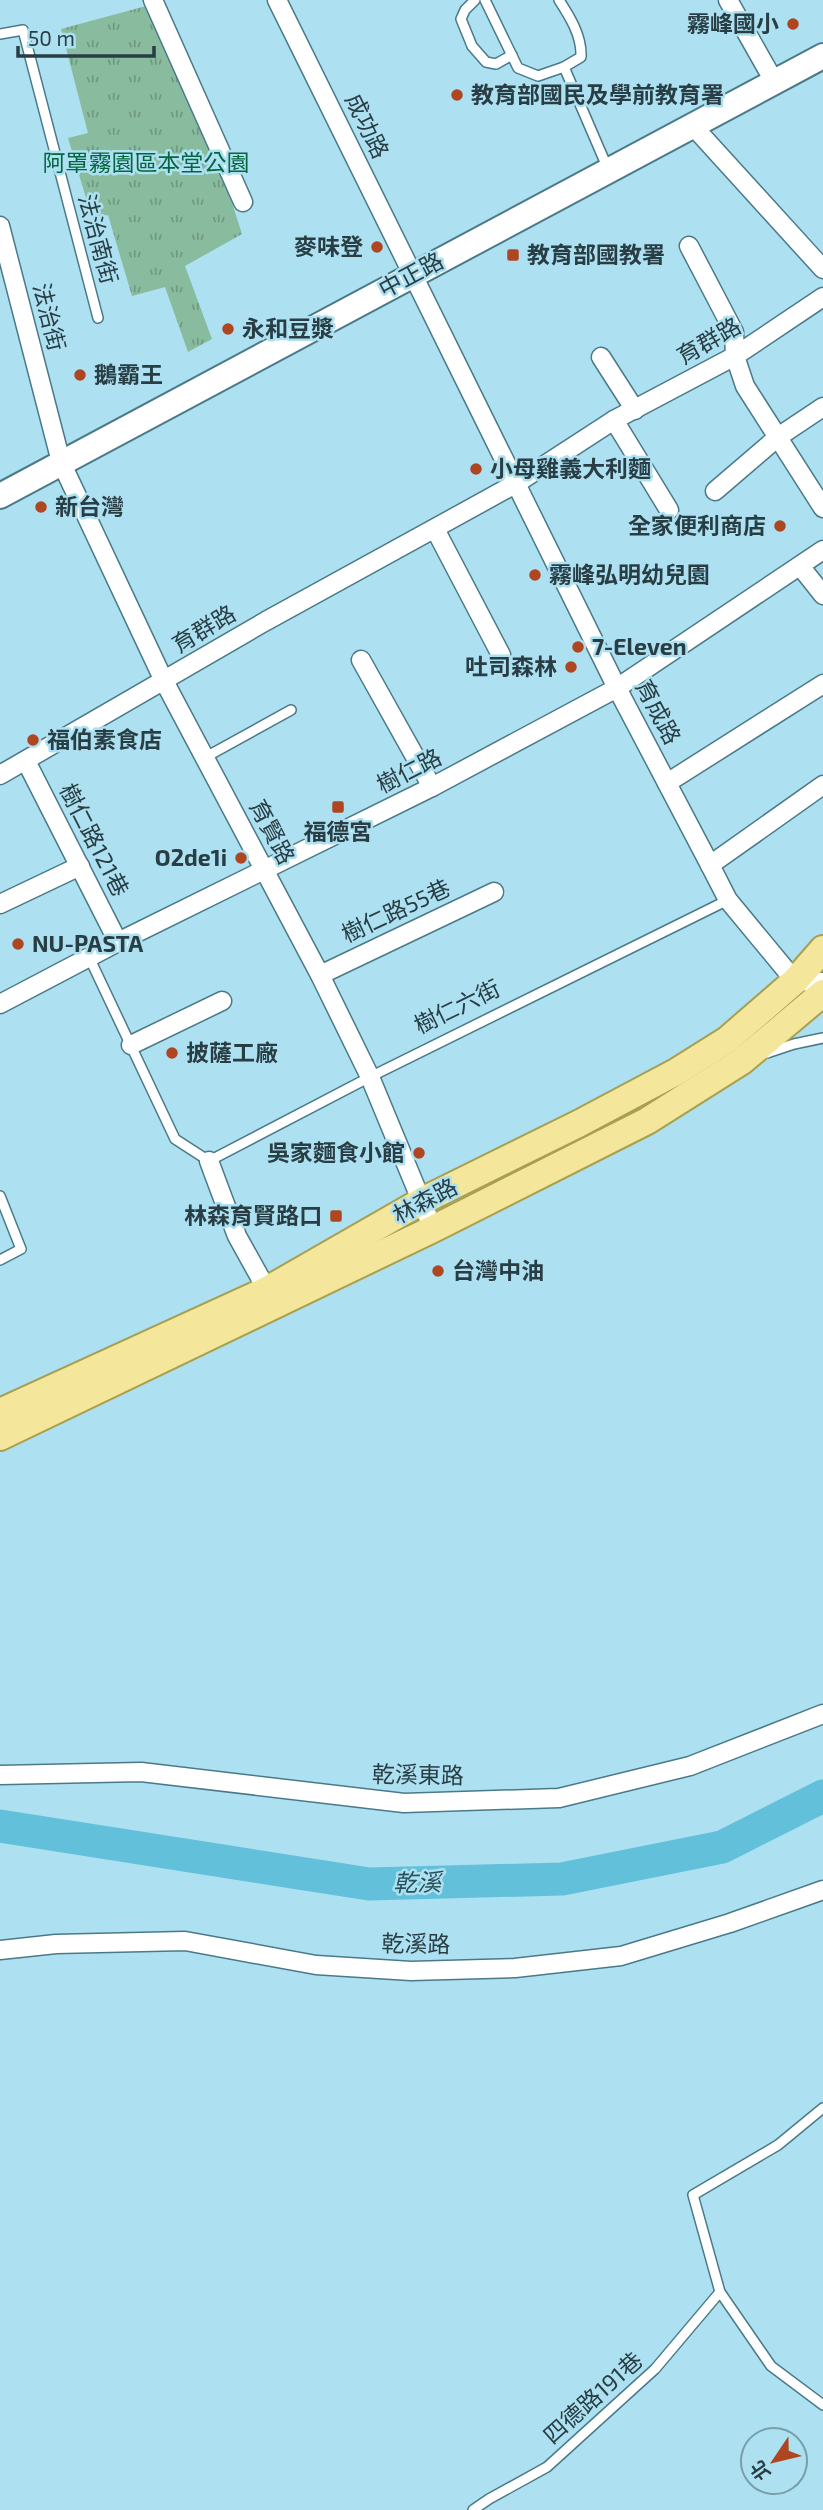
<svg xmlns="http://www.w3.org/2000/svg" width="823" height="2510" viewBox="0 0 823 2510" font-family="'Exo 2','Noto Sans TC',sans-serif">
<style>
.park{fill:url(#park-tufts)}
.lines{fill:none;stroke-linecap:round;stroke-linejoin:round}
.river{stroke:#62c0db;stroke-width:33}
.lane-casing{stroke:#4a7a89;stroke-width:12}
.street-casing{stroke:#4a7a89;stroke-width:21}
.secondary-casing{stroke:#4a7a89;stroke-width:28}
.primary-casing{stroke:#a8a050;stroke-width:30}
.lane{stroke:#fff;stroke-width:9}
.street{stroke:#fff;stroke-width:18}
.secondary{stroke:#fff;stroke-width:24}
.primary{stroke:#f4e69a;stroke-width:26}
.poi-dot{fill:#ae4622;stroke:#ade0f0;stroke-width:2.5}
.labels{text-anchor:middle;stroke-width:5;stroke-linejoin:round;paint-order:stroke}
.poi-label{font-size:23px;font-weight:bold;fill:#293d44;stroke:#ade0f0;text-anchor:start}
.street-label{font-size:23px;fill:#293d44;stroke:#ade0f0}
.park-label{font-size:23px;fill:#066640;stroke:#ade0f0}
.water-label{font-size:24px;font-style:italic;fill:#27515d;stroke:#ade0f0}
</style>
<defs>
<pattern id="park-tufts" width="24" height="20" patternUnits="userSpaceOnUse" patternTransform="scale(1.75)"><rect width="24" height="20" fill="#89bb9e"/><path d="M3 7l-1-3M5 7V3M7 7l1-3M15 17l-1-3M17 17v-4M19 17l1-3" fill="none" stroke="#709982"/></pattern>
</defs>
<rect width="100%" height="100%" fill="#ade0f0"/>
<path class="park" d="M 146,6 L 231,200 L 242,234 L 185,266 L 212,339 L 188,352 L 165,287 L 132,296 L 108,215 L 92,218 L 68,138 L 88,133 L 61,29 Z"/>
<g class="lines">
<path class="river" d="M 0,1826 L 369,1884 L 562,1879 L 722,1847 L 823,1796"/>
<defs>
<g id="lane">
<path d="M 475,0 L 465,10 L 461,19 L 472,46 L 486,62 L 496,64 L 512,55"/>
<path d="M 485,0 L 518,68 L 538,76 L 564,67"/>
<path d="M 559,0 C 570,17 582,36 581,57 L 564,67 L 608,169"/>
<path d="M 0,34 L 23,30 L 98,318"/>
<path d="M 204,758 L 291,710"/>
<path d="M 89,957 L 175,1139 L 209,1161 L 370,1077 L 728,900"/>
<path d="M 767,1053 L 794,1044 L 823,1038"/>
<path d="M 0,1196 L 21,1249 L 0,1260"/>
<path d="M 823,2108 L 778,2145 L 693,2195 L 720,2292 L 771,2366 L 823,2405"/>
<path d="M 473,2510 L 489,2499 L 547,2467 L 655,2369 L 720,2292"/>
</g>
<g id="street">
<path d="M 153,0 L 243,202"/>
<path d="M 277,0 L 617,688 L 710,865 L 728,900 L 795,981 L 823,982"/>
<path d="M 728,0 L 775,83"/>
<path d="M 693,126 L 823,269"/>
<path d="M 0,226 L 61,462 L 164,681 L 320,975 L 370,1077 L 433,1229"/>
<path d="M 689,246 L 734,332 L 735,356 L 745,386 L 823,508"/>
<path d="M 601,357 L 635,410"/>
<path d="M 614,420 L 669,510"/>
<path d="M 715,491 L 778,437 L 823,407"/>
<path d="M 435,529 L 501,655"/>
<path d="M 800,566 L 823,595"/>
<path d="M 361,660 L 432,787"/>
<path d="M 26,761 L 118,942"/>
<path d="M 0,775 L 266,621 L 517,483 L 614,420 L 735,356 L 823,297"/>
<path d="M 667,783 L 823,684"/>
<path d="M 710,865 L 823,785"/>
<path d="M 0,904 L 80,866"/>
<path d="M 320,975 L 494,892"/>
<path d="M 0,1004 L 118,942 L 432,787 L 617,688 L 823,550"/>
<path d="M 131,1045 L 222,1001"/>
<path d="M 209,1161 L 237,1236 L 267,1290"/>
<path d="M 0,1775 L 141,1772 L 404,1803 L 559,1798 L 690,1766 L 823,1714"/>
<path d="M 0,1950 L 56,1944 L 185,1941 L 316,1965 L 411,1971 L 515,1968 L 621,1956 L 730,1923 L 823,1890"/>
</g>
<path id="secondary" d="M 0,496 L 823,56"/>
<g id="primary">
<path d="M 0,1412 L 267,1290 L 422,1201 L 578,1124 L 676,1072 L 727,1040 L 795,981 L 823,949"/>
<path d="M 0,1437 L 433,1229 L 647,1121 L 742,1061 L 823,993"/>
</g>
</defs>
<use href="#lane" class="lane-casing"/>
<use href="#street" class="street-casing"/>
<use href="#secondary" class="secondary-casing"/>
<use href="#primary" class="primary-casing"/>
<use href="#lane" class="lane"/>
<use href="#street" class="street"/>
<use href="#secondary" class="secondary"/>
<use href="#primary" class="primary"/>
</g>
<g class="poi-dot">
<circle cx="793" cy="24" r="7"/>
<circle cx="457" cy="95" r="7"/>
<circle cx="377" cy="247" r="7"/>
<rect x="506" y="248" width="14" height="14" rx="3.5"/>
<circle cx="228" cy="329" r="7"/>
<circle cx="80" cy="375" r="7"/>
<circle cx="476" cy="469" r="7"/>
<circle cx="41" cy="507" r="7"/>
<circle cx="780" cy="526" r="7"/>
<circle cx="535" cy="575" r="7"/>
<circle cx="578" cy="647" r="7"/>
<circle cx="571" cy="667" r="7"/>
<circle cx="33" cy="740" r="7"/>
<rect x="331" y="800" width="14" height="14" rx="3.5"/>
<circle cx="241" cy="858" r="7"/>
<circle cx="18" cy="944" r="7"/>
<circle cx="172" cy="1053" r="7"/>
<circle cx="419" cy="1153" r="7"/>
<rect x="329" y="1209" width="14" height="14" rx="3.5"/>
<circle cx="438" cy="1271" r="7"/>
</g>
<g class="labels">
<g class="poi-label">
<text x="779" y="32" text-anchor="end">霧峰國小</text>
<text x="471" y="103">教育部國民及學前教育署</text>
<text x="363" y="255" text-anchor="end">麥味登</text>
<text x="527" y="263">教育部國教署</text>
<text x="242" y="337">永和豆漿</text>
<text x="94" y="383">鵝霸王</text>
<text x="490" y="477">小母雞義大利麵</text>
<text x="55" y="515">新台灣</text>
<text x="766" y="534" text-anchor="end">全家便利商店</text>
<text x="549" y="583">霧峰弘明幼兒園</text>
<text x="592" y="655">7-Eleven</text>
<text x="557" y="675" text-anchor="end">吐司森林</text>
<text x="47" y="748">福伯素食店</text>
<text x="338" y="840" text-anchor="middle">福德宮</text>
<text x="227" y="866" text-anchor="end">O2de1i</text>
<text x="32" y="952">NU-PASTA</text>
<text x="186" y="1061">披薩工廠</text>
<text x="405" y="1161" text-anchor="end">吳家麵食小館</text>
<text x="322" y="1224" text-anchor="end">林森育賢路口</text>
<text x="452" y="1279">台灣中油</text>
</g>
<g class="street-label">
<text transform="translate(367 126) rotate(64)" y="8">成功路</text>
<text transform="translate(98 239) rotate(75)" y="8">法治南街</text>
<text transform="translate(411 275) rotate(-28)" y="8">中正路</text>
<text transform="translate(49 317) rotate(76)" y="8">法治街</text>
<text transform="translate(709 341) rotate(-30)" y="8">育群路</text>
<text transform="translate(204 629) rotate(-31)" y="8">育群路</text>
<text transform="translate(658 712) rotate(62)" y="8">育成路</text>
<text transform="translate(409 771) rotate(-27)" y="8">樹仁路</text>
<text transform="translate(272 832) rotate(62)" y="8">育賢路</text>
<text transform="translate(94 840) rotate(63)" y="8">樹仁路121巷</text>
<text transform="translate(396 911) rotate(-25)" y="8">樹仁路55巷</text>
<text transform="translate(457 1007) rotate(-26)" y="8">樹仁六街</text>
<text transform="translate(425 1201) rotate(-28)" y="8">林森路</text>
<text transform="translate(418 1775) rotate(1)" y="8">乾溪東路</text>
<text transform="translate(416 1944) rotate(1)" y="8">乾溪路</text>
<text transform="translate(593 2398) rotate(-42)" y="8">四德路191巷</text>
</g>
<g class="park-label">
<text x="146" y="171">阿罩霧園區本堂公園</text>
</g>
<g class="water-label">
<text transform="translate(417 1883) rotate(-1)" y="8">乾溪</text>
</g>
</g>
<g transform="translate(774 2461) rotate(235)"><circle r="33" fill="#ade0f0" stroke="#789fab" stroke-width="2"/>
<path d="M0-5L12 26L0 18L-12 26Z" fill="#ae4622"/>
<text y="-10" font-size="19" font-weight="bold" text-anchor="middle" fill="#293d44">北</text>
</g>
<path d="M18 46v10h136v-10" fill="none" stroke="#293d44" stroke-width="3.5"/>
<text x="28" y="46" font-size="21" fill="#293d44" stroke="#ade0f0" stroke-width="5" paint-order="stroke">50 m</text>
</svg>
